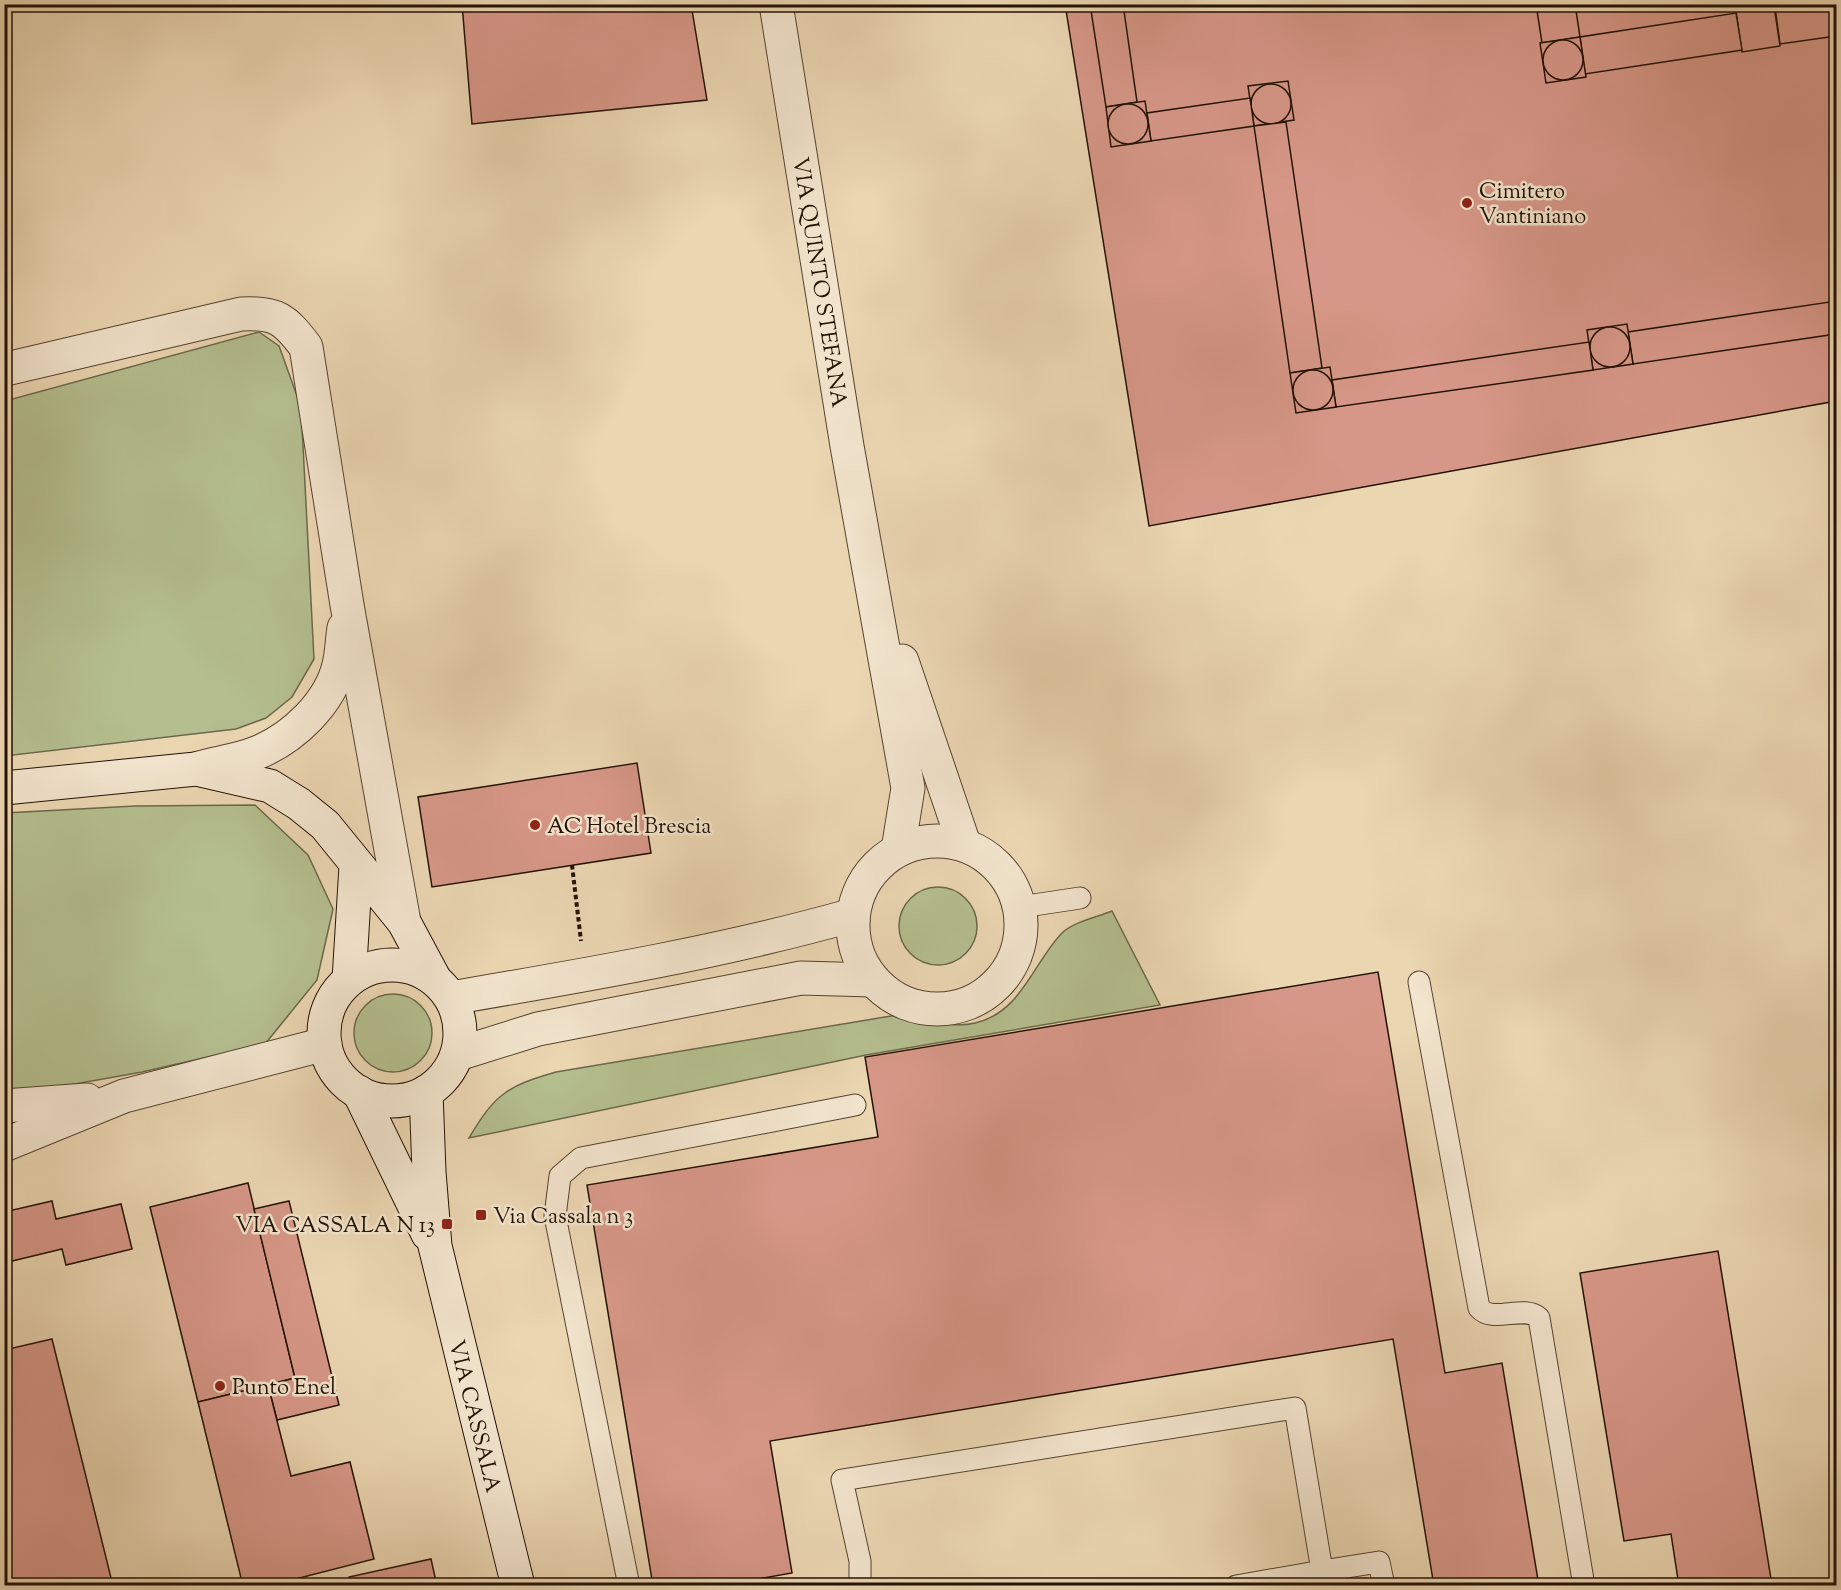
<svg xmlns="http://www.w3.org/2000/svg" width="1841" height="1590" viewBox="0 0 1841 1590" font-family="'Sorts Mill Goudy',serif">
<style>
.green{fill:#b4be8f;stroke:#6c6849;stroke-width:1.5}
.building{fill:#d79788;stroke:#231203;stroke-width:1.5}
.lines{fill:none;stroke-linecap:round;stroke-linejoin:round}
.service-casing{stroke:#55432f;stroke-width:23}
.minor-casing{stroke:#55432f;stroke-width:35}
.secondary-casing{stroke:#231203;stroke-width:35}
.path{stroke:#231203;stroke-width:4;stroke-dasharray:4.5 3;stroke-linecap:butt}
.service{stroke:#f2e4cd;stroke-width:21}
.minor{stroke:#f2e4cd;stroke-width:33}
.secondary{stroke:#f2e4cd;stroke-width:33}
.poi-dot{fill:#8f2418;stroke:#f2e4cd;stroke-width:2}
.labels{text-anchor:middle;stroke-width:5;stroke-linejoin:round;paint-order:stroke}
.poi-label{font-size:22px;fill:#231203;stroke:#f2e4cd;text-anchor:start}
.street-label{font-size:22px;fill:#231203;stroke:#f2e4cd}
</style>
<rect width="100%" height="100%" fill="#ebd6b2"/>
<filter id="stains"><feTurbulence type="fractalNoise" baseFrequency=".00333" numOctaves="4"/><feColorMatrix values="0 0 0 0 .2 0 0 0 0 .09 0 0 0 0 .02 0 0 0 .5 -.17"/></filter>
<radialGradient id="worn" r=".72"><stop offset=".6" stop-color="#630" stop-opacity="0"/><stop offset="1" stop-color="#630" stop-opacity=".3"/></radialGradient>
<g class="green">
<path d="M 259,332 L 279,346 L 301,407 L 314,659 L 292,697 L 266,718 L 236,729 L 5,756 L 5,401 Z"/>
<path d="M 255,805 L 308,855 L 333,909 L 317,980 L 265,1044 L 142,1072 L 19,1094 L 5,1092 L 5,813 L 135,806 Z"/>
<circle cx="938" cy="926" r="39"/>
<path d="M 1112,911 L 1160,1005 L 866,1055 L 469,1138 C 495,1094 507,1086 556,1072 L 885,1017 C 892,1016 900,1014 908,1015 C 930,1019 952,1029 975,1023 C 1021,1013 1033,963 1062,933 C 1073,922 1097,917 1112,911 Z"/>
<circle cx="393" cy="1033" r="39"/>
</g>
<g class="building">
<path d="M 462,4 L 691,4 L 707,100 L 472,124 Z"/>
<path d="M 1065,4 L 1836,4 L 1836,401 L 1149,526 Z"/>
<path d="M 1090,4 L 1123,4 L 1137,102 L 1106,107 Z"/>
<path d="M 1536,4 L 1575,4 L 1580,37 L 1542,43 Z"/>
<path d="M 1793,4 L 1836,4 L 1836,36 L 1780,44 L 1775,7 Z"/>
<path d="M 1774,6 L 1780,46 L 1742,52 L 1736,11 Z"/>
<path d="M 1736,13 L 1742,50 L 1585,74 L 1580,37 Z"/>
<path d="M 1580,37 L 1586,77 L 1546,83 L 1540,43 Z"/>
<circle cx="1563" cy="60" r="20"/>
<path d="M 1288,81 L 1294,120 L 1254,126 L 1248,86 Z"/>
<circle cx="1271" cy="104" r="20"/>
<path d="M 1250,98 L 1254,126 L 1151,141 L 1147,113 Z"/>
<path d="M 1145,101 L 1151,141 L 1111,147 L 1106,107 Z"/>
<circle cx="1128" cy="124" r="20"/>
<path d="M 1286,122 L 1322,368 L 1290,373 L 1254,126 Z"/>
<path d="M 1836,301 L 1836,334 L 1633,364 L 1628,332 Z"/>
<path d="M 1627,324 L 1633,364 L 1593,370 L 1587,330 Z"/>
<circle cx="1610" cy="347" r="20"/>
<path d="M 1589,342 L 1593,370 L 1336,407 L 1332,380 Z"/>
<path d="M 1330,367 L 1336,407 L 1296,413 L 1290,373 Z"/>
<circle cx="1313" cy="390" r="20"/>
<path d="M 637,763 L 651,853 L 432,887 L 418,797 Z"/>
<path d="M 1378,972 L 1445,1373 L 1502,1363 L 1539,1586 L 1434,1586 L 1393,1339 L 770,1441 L 792,1573 L 719,1586 L 653,1586 L 587,1185 L 878,1137 L 865,1057 Z"/>
<path d="M 248,1183 L 295,1378 L 198,1402 L 150,1207 Z"/>
<path d="M 52,1201 L 56,1219 L 121,1204 L 132,1249 L 66,1265 L 62,1249 L 4,1263 L 4,1212 Z"/>
<path d="M 289,1201 L 339,1405 L 277,1420 L 268,1385 L 295,1378 L 254,1209 Z"/>
<path d="M 1718,1251 L 1771,1579 L 1768,1586 L 1679,1586 L 1671,1534 L 1624,1541 L 1580,1273 Z"/>
<path d="M 52,1339 L 113,1586 L 4,1586 L 4,1350 Z"/>
<path d="M 268,1385 L 291,1476 L 350,1462 L 374,1559 L 268,1586 L 243,1586 L 198,1402 Z"/>
<path d="M 431,1559 L 437,1586 L 351,1586 L 349,1577 Z"/>
</g>
<g class="lines">
<defs>
<g id="service">
<path d="M 1020,907 L 1080,898"/>
<path d="M 1419,982 L 1479,1308 C 1493,1324 1524,1304 1539,1318 L 1584,1586"/>
<path d="M 1322,1571 L 1379,1562 L 1384,1586"/>
<path d="M 629,1586 L 555,1216 L 560,1176 L 581,1158 L 855,1105"/>
<path d="M 860,1586 L 860,1561 L 842,1480 L 1295,1408 L 1322,1571 L 1236,1586"/>
</g>
<g id="minor">
<path d="M 776,4 L 847,446 L 908,788 L 898,850"/>
<path d="M 6,369 L 241,314 C 276,312 285,319 306,347 L 347,605 L 404,922"/>
<path d="M 902,661 L 964,844"/>
<path d="M 196,769 C 216,763 240,760 259,752 C 294,737 330,703 339,665 C 342,653 342,640 344,628"/>
<circle cx="937" cy="925" r="84"/>
<path d="M 451,998 C 586,975 722,952 853,915"/>
<path d="M 458,1054 L 538,1029 L 801,978 L 873,980"/>
<path d="M 4,1106 L 87,1100"/>
<path d="M 4,1145 L 124,1096 L 325,1044"/>
</g>
<g id="secondary">
<path d="M 4,788 L 196,769 L 270,786 L 299,804 L 325,825 L 404,922 L 434,978"/>
<circle cx="392" cy="1033" r="68"/>
<path d="M 349,980 L 356,866"/>
<path d="M 359,1092 L 428,1234"/>
<path d="M 426,1092 L 429,1172 L 435,1246 L 518,1586"/>
</g>
</defs>
<use href="#service" class="service-casing"/>
<use href="#minor" class="minor-casing"/>
<use href="#secondary" class="secondary-casing"/>
<path class="path" d="M 572,865 L 581,941"/>
<use href="#service" class="service"/>
<use href="#minor" class="minor"/>
<use href="#secondary" class="secondary"/>
</g>
<g class="poi-dot">
<circle cx="1467" cy="203" r="6"/>
<circle cx="535" cy="825" r="6"/>
<rect x="475" y="1209" width="12" height="12" rx="3"/>
<rect x="441" y="1218" width="12" height="12" rx="3"/>
<circle cx="220" cy="1386" r="6"/>
</g>
<g class="labels">
<g class="poi-label">
<text x="1479" y="198">Cimitero<tspan x="1479" dy="25">Vantiniano</tspan></text>
<text x="547" y="833">AC Hotel Brescia</text>
<text x="493" y="1223">Via Cassala n 3</text>
<text x="435" y="1232" text-anchor="end">VIA CASSALA N 13</text>
<text x="232" y="1394">Punto Enel</text>
</g>
<g class="street-label">
<text transform="translate(821 282) rotate(81)" y="8">VIA QUINTO STEFANA</text>
<text transform="translate(476 1416) rotate(76)" y="8">VIA CASSALA</text>
</g>
</g>
<rect width="1841" height="1590" fill="none" stroke="#ebd6b2" stroke-width="24"/>
<rect x="6" y="6" width="1829" height="1578" fill="none" stroke="#231203" stroke-width="3"/>
<rect x="12" y="12" width="1817" height="1566" fill="none" stroke="#231203" stroke-width="1.5"/>
<rect width="100%" height="100%" filter="url(#stains)"/>
<rect width="100%" height="100%" fill="url(#worn)"/>
</svg>
